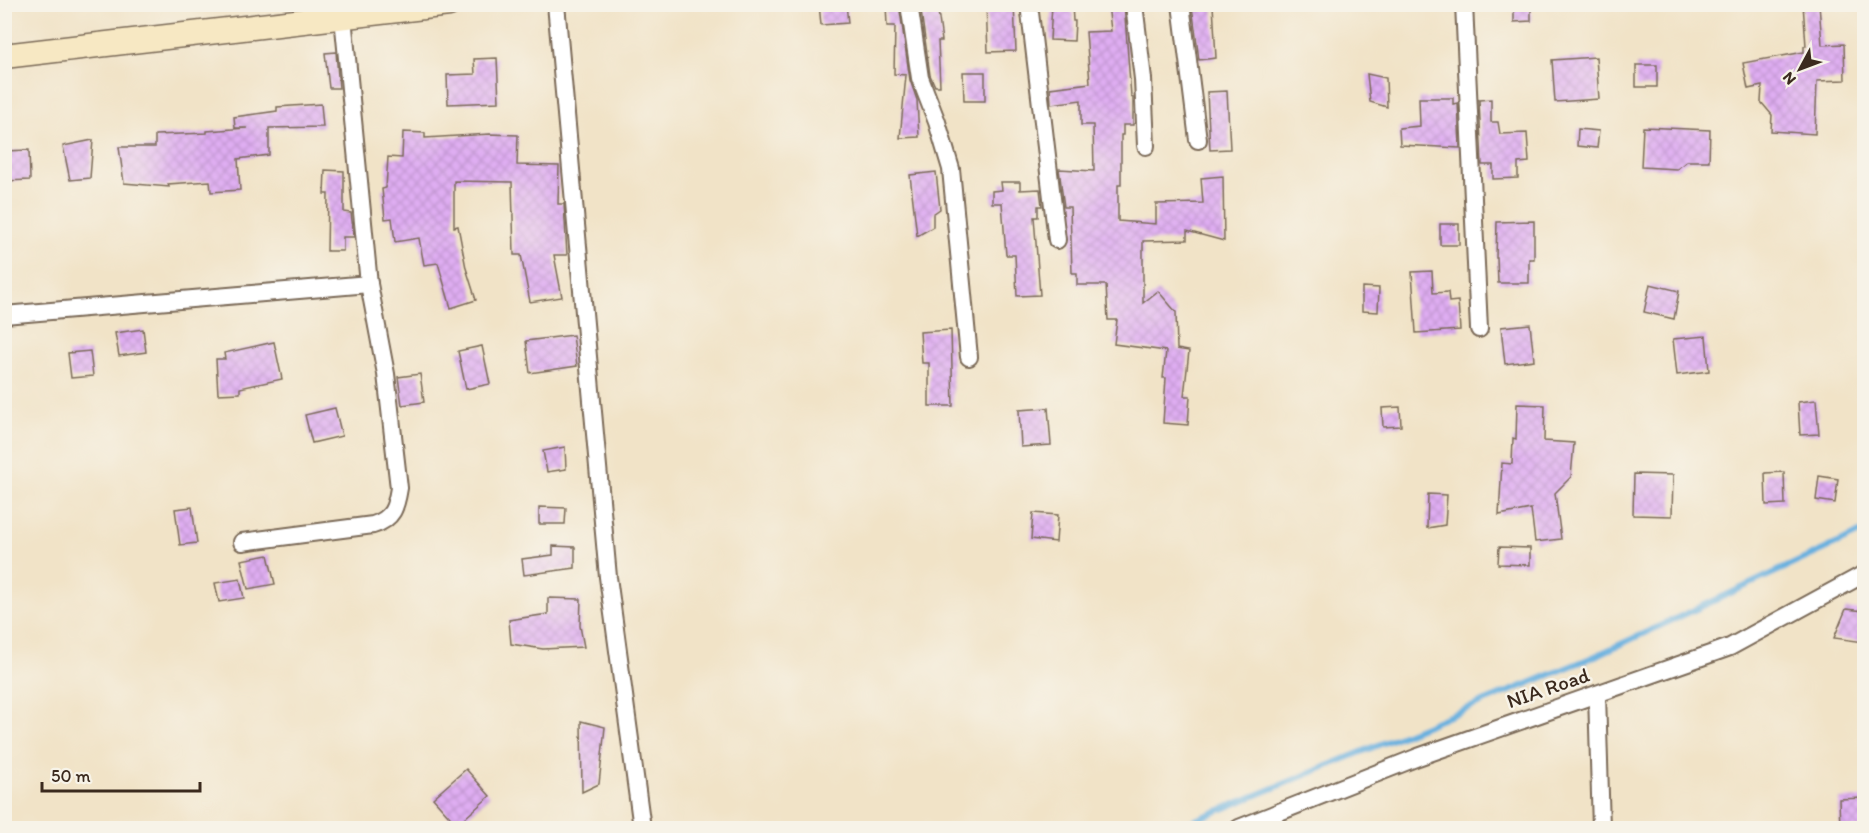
<svg xmlns="http://www.w3.org/2000/svg" width="1869" height="833" viewBox="0 0 1869 833" font-family="Itim,sans-serif">
<style>
.lines{fill:none;stroke-linecap:round;stroke-linejoin:round}
.stream{stroke:#67b0df;stroke-width:6}
.building{fill:url(#building-cross-hatch)}
.street-casing{stroke:#7b6b59;stroke-width:20}
.secondary-casing{stroke:#7b6b59;stroke-width:27}
.street{stroke:#fff;stroke-width:16}
.secondary{stroke:#f7e8c3;stroke-width:24}
.labels{text-anchor:middle;stroke-width:5;stroke-linejoin:round;paint-order:stroke}
.street-label{font-size:21px;fill:#3b2a1e;stroke:#f7f3e8}
</style>
<defs>
<pattern id="building-cross-hatch" width="8" height="8" patternUnits="userSpaceOnUse" patternTransform="scale(1.5)"><rect width="8" height="8" fill="#dfadf2"/><path d="M0 0l8 8M0 8l8-8" fill="none" stroke="#c095cf"/></pattern>
</defs>
<rect width="100%" height="100%" fill="#f7f3e8"/>
<filter id="ink" filterUnits="userSpaceOnUse"><feTurbulence type="fractalNoise" baseFrequency=".0167" numOctaves="2"/><feDisplacementMap in="SourceGraphic" scale="12" xChannelSelector="R" yChannelSelector="G"/><feConvolveMatrix kernelMatrix="1 2 1 2 8 2 1 2 1" color-interpolation-filters="sRGB"/></filter>
<filter id="wash" filterUnits="userSpaceOnUse"><feTurbulence type="fractalNoise" baseFrequency=".008" numOctaves="4" result="noise"/><feDisplacementMap in="SourceGraphic" scale="24" xChannelSelector="R" yChannelSelector="G"/><feGaussianBlur stdDeviation="1.35" result="paint"/><feColorMatrix in="noise" values="0 0 0 0 0 0 0 0 0 0 0 0 0 0 0 0 0 1.4 0 .05"/><feComposite in="paint" operator="in"/></filter>
<g filter="url(#wash)">
<rect width="100%" height="100%" fill="#f1e3c7"/>
<g class="lines">
<path class="stream" d="M 1176,828 L 1593,657 L 1864,531"/>
</g>
<g id="blocks">
<g class="building">
<path d="M 819,4 L 846,4 L 848,23 L 821,25 Z"/>
<path d="M 886,4 L 899,4 L 910,80 L 917,100 L 919,137 L 900,138 L 906,75 L 894,74 L 895,26 L 887,26 Z"/>
<path d="M 920,4 L 931,4 L 932,12 L 938,11 L 942,41 L 938,41 L 940,86 L 935,86 L 930,75 Z"/>
<path d="M 986,4 L 1014,4 L 1016,51 L 988,52 Z"/>
<path d="M 1052,4 L 1072,4 L 1073,21 L 1075,21 L 1074,41 L 1050,40 Z"/>
<path d="M 1108,4 L 1124,4 L 1131,96 L 1133,97 L 1133,125 L 1123,125 L 1123,135 L 1121,135 L 1121,185 L 1118,185 L 1118,221 L 1156,224 L 1156,204 L 1203,203 L 1201,178 L 1223,176 L 1224,241 L 1187,231 L 1187,240 L 1143,241 L 1143,303 L 1158,291 L 1176,312 L 1177,349 L 1189,351 L 1184,396 L 1190,396 L 1188,425 L 1163,423 L 1166,378 L 1163,378 L 1166,351 L 1114,344 L 1117,320 L 1108,320 L 1106,285 L 1077,285 L 1077,273 L 1072,273 L 1070,207 L 1064,207 L 1059,169 L 1094,171 L 1093,125 L 1081,125 L 1081,100 L 1051,104 L 1050,88 L 1090,83 L 1086,32 L 1111,31 Z"/>
<path d="M 1514,4 L 1531,4 L 1531,21 L 1514,22 Z"/>
<path d="M 1803,4 L 1819,4 L 1822,45 L 1844,44 L 1845,80 L 1817,81 L 1815,134 L 1771,131 L 1772,115 L 1761,102 L 1762,86 L 1748,89 L 1743,63 L 1804,52 L 1804,46 L 1806,46 Z"/>
<path d="M 1213,5 L 1216,58 L 1199,60 L 1192,6 Z"/>
<path d="M 336,52 L 339,88 L 329,88 L 325,53 Z"/>
<path d="M 1596,57 L 1599,99 L 1555,102 L 1552,60 Z"/>
<path d="M 497,58 L 499,102 L 448,104 L 447,75 L 475,74 L 474,59 Z"/>
<rect x="1636" y="65" width="21" height="22"/>
<path d="M 963,72 L 985,72 L 985,101 L 964,101 Z"/>
<path d="M 1367,74 L 1386,78 L 1387,107 L 1370,102 Z"/>
<path d="M 1227,91 L 1230,149 L 1210,150 L 1207,92 Z"/>
<path d="M 1419,98 L 1453,98 L 1453,104 L 1458,103 L 1460,148 L 1400,145 L 1399,128 L 1420,126 Z"/>
<path d="M 1491,99 L 1491,122 L 1498,122 L 1500,134 L 1527,133 L 1529,162 L 1518,163 L 1518,178 L 1493,179 L 1493,165 L 1482,165 L 1479,100 Z"/>
<path d="M 321,104 L 323,127 L 269,128 L 269,155 L 238,159 L 240,190 L 211,192 L 210,181 L 168,184 L 169,187 L 124,183 L 119,147 L 155,147 L 155,135 L 207,133 L 207,131 L 247,128 L 235,128 L 234,117 L 277,111 L 277,107 Z"/>
<path d="M 1643,127 L 1710,130 L 1709,161 L 1687,161 L 1677,169 L 1641,167 Z"/>
<path d="M 1578,129 L 1599,131 L 1597,148 L 1577,146 Z"/>
<path d="M 403,132 L 425,133 L 425,138 L 490,134 L 518,135 L 517,165 L 559,166 L 558,204 L 564,204 L 567,255 L 554,255 L 562,297 L 530,302 L 521,255 L 514,255 L 512,182 L 454,181 L 454,227 L 458,226 L 466,268 L 476,300 L 451,308 L 438,263 L 424,265 L 419,238 L 395,242 L 392,218 L 385,219 L 382,189 L 386,188 L 388,157 L 402,158 Z"/>
<path d="M 93,140 L 90,178 L 70,180 L 63,146 Z"/>
<path d="M 29,150 L 30,180 L 4,181 L 4,151 Z"/>
<path d="M 325,170 L 344,171 L 344,212 L 351,213 L 354,237 L 343,237 L 343,251 L 327,251 L 328,194 L 324,194 Z"/>
<path d="M 936,172 L 940,209 L 933,214 L 933,227 L 917,236 L 910,175 Z"/>
<path d="M 1001,182 L 1020,182 L 1020,190 L 1040,189 L 1042,206 L 1038,206 L 1038,217 L 1034,217 L 1040,295 L 1017,296 L 1015,255 L 1006,255 L 1002,203 L 992,203 L 992,191 L 1002,190 Z"/>
<path d="M 1534,221 L 1534,259 L 1529,259 L 1529,283 L 1498,283 L 1497,258 L 1496,258 L 1497,222 Z"/>
<rect x="1440" y="224" width="19" height="21"/>
<path d="M 1432,271 L 1433,293 L 1448,292 L 1449,302 L 1458,301 L 1460,330 L 1416,333 L 1412,272 Z"/>
<path d="M 1650,284 L 1679,291 L 1674,319 L 1644,312 Z"/>
<path d="M 1362,287 L 1379,288 L 1378,312 L 1362,311 Z"/>
<path d="M 1530,324 L 1534,360 L 1505,364 L 1501,327 Z"/>
<path d="M 143,329 L 146,352 L 119,356 L 115,333 Z"/>
<path d="M 951,330 L 953,406 L 929,406 L 929,363 L 922,363 L 920,332 Z"/>
<path d="M 573,335 L 577,366 L 530,373 L 526,341 Z"/>
<path d="M 1706,336 L 1709,371 L 1677,375 L 1673,339 Z"/>
<path d="M 274,342 L 282,379 L 240,388 L 240,393 L 218,394 L 216,359 L 225,359 L 224,353 Z"/>
<path d="M 482,346 L 490,384 L 466,389 L 458,351 Z"/>
<path d="M 90,351 L 93,376 L 71,378 L 68,353 Z"/>
<path d="M 420,374 L 424,402 L 402,405 L 398,377 Z"/>
<path d="M 1816,400 L 1819,434 L 1800,435 L 1798,402 Z"/>
<path d="M 1517,404 L 1545,405 L 1544,441 L 1574,443 L 1571,477 L 1555,493 L 1561,539 L 1535,542 L 1531,509 L 1499,515 L 1502,463 L 1512,464 L 1513,438 L 1516,439 Z"/>
<path d="M 1400,407 L 1401,426 L 1383,427 L 1382,408 Z"/>
<path d="M 335,408 L 342,436 L 312,443 L 305,415 Z"/>
<path d="M 1048,408 L 1051,445 L 1021,447 L 1019,410 Z"/>
<path d="M 565,447 L 566,469 L 547,472 L 543,451 Z"/>
<path d="M 1784,472 L 1785,504 L 1766,505 L 1765,473 Z"/>
<path d="M 1634,474 L 1673,475 L 1672,516 L 1633,515 Z"/>
<path d="M 1819,476 L 1838,479 L 1835,503 L 1816,500 Z"/>
<path d="M 1428,494 L 1447,495 L 1445,525 L 1427,528 Z"/>
<path d="M 192,507 L 197,543 L 180,545 L 175,509 Z"/>
<path d="M 539,507 L 566,508 L 565,524 L 539,524 Z"/>
<path d="M 1033,513 L 1058,515 L 1056,542 L 1031,539 Z"/>
<path d="M 553,546 L 575,547 L 575,568 L 524,575 L 522,559 L 553,555 Z"/>
<path d="M 1499,547 L 1530,548 L 1530,565 L 1498,564 Z"/>
<path d="M 268,555 L 275,584 L 248,589 L 241,560 Z"/>
<path d="M 240,579 L 244,598 L 219,602 L 215,583 Z"/>
<path d="M 548,598 L 581,599 L 580,626 L 584,647 L 543,649 L 511,644 L 509,620 L 548,614 Z"/>
<path d="M 1846,609 L 1864,611 L 1864,642 L 1834,638 Z"/>
<path d="M 581,721 L 605,727 L 599,784 L 582,792 Z"/>
<path d="M 466,769 L 490,796 L 457,825 L 433,798 Z"/>
<path d="M 1864,798 L 1864,827 L 1840,828 L 1839,799 Z"/>
</g>
</g>
</g>
<g filter="url(#ink)">
<use href="#blocks" fill-opacity="0" stroke="#7b6b59" stroke-width="1.5"/>
<g class="lines">
<defs>
<g id="street">
<path d="M 556,4 L 608,577 L 642,828"/>
<path d="M 909,4 L 920,78 L 937,122 L 951,169 L 969,357"/>
<path d="M 1029,4 L 1057,240"/>
<path d="M 1134,4 L 1143,79 L 1146,146"/>
<path d="M 1181,4 L 1198,140"/>
<path d="M 1464,4 L 1479,329"/>
<path d="M 4,315 L 369,284 L 343,17"/>
<path d="M 242,542 L 373,525 C 393,519 396,507 399,488 L 386,374 L 369,284"/>
<path d="M 1597,694 L 1601,828"/>
<path d="M 1239,828 L 1418,757 L 1730,647 L 1864,574"/>
</g>
<path id="secondary" d="M 4,56 L 449,4"/>
</defs>
<use href="#street" class="street-casing"/>
<use href="#secondary" class="secondary-casing"/>
<use href="#street" class="street"/>
<use href="#secondary" class="secondary"/>
</g>
</g>
<g class="labels">
<g class="street-label">
<text transform="translate(1548 688) rotate(-19)" y="7">NIA Road</text>
</g>
</g>
<rect width="1869" height="833" fill="none" stroke="#f7f3e8" stroke-width="24"/>
<g transform="translate(1800 69) rotate(229)" stroke="#f7f3e8" stroke-width="4.5" paint-order="stroke">
<path d="M0-4.5L10 22L0 15L-10 22Z" fill="#3b2a1e"/>
<text y="-9" font-size="16" font-weight="bold" text-anchor="middle" fill="#3b2a1e">N</text>
</g>
<path d="M42 782v9h158v-9" fill="none" stroke="#3b2a1e" stroke-width="3"/>
<text x="51" y="782" font-size="18" fill="#3b2a1e" stroke="#f7f3e8" stroke-width="4.5" paint-order="stroke">50 m</text>
</svg>
